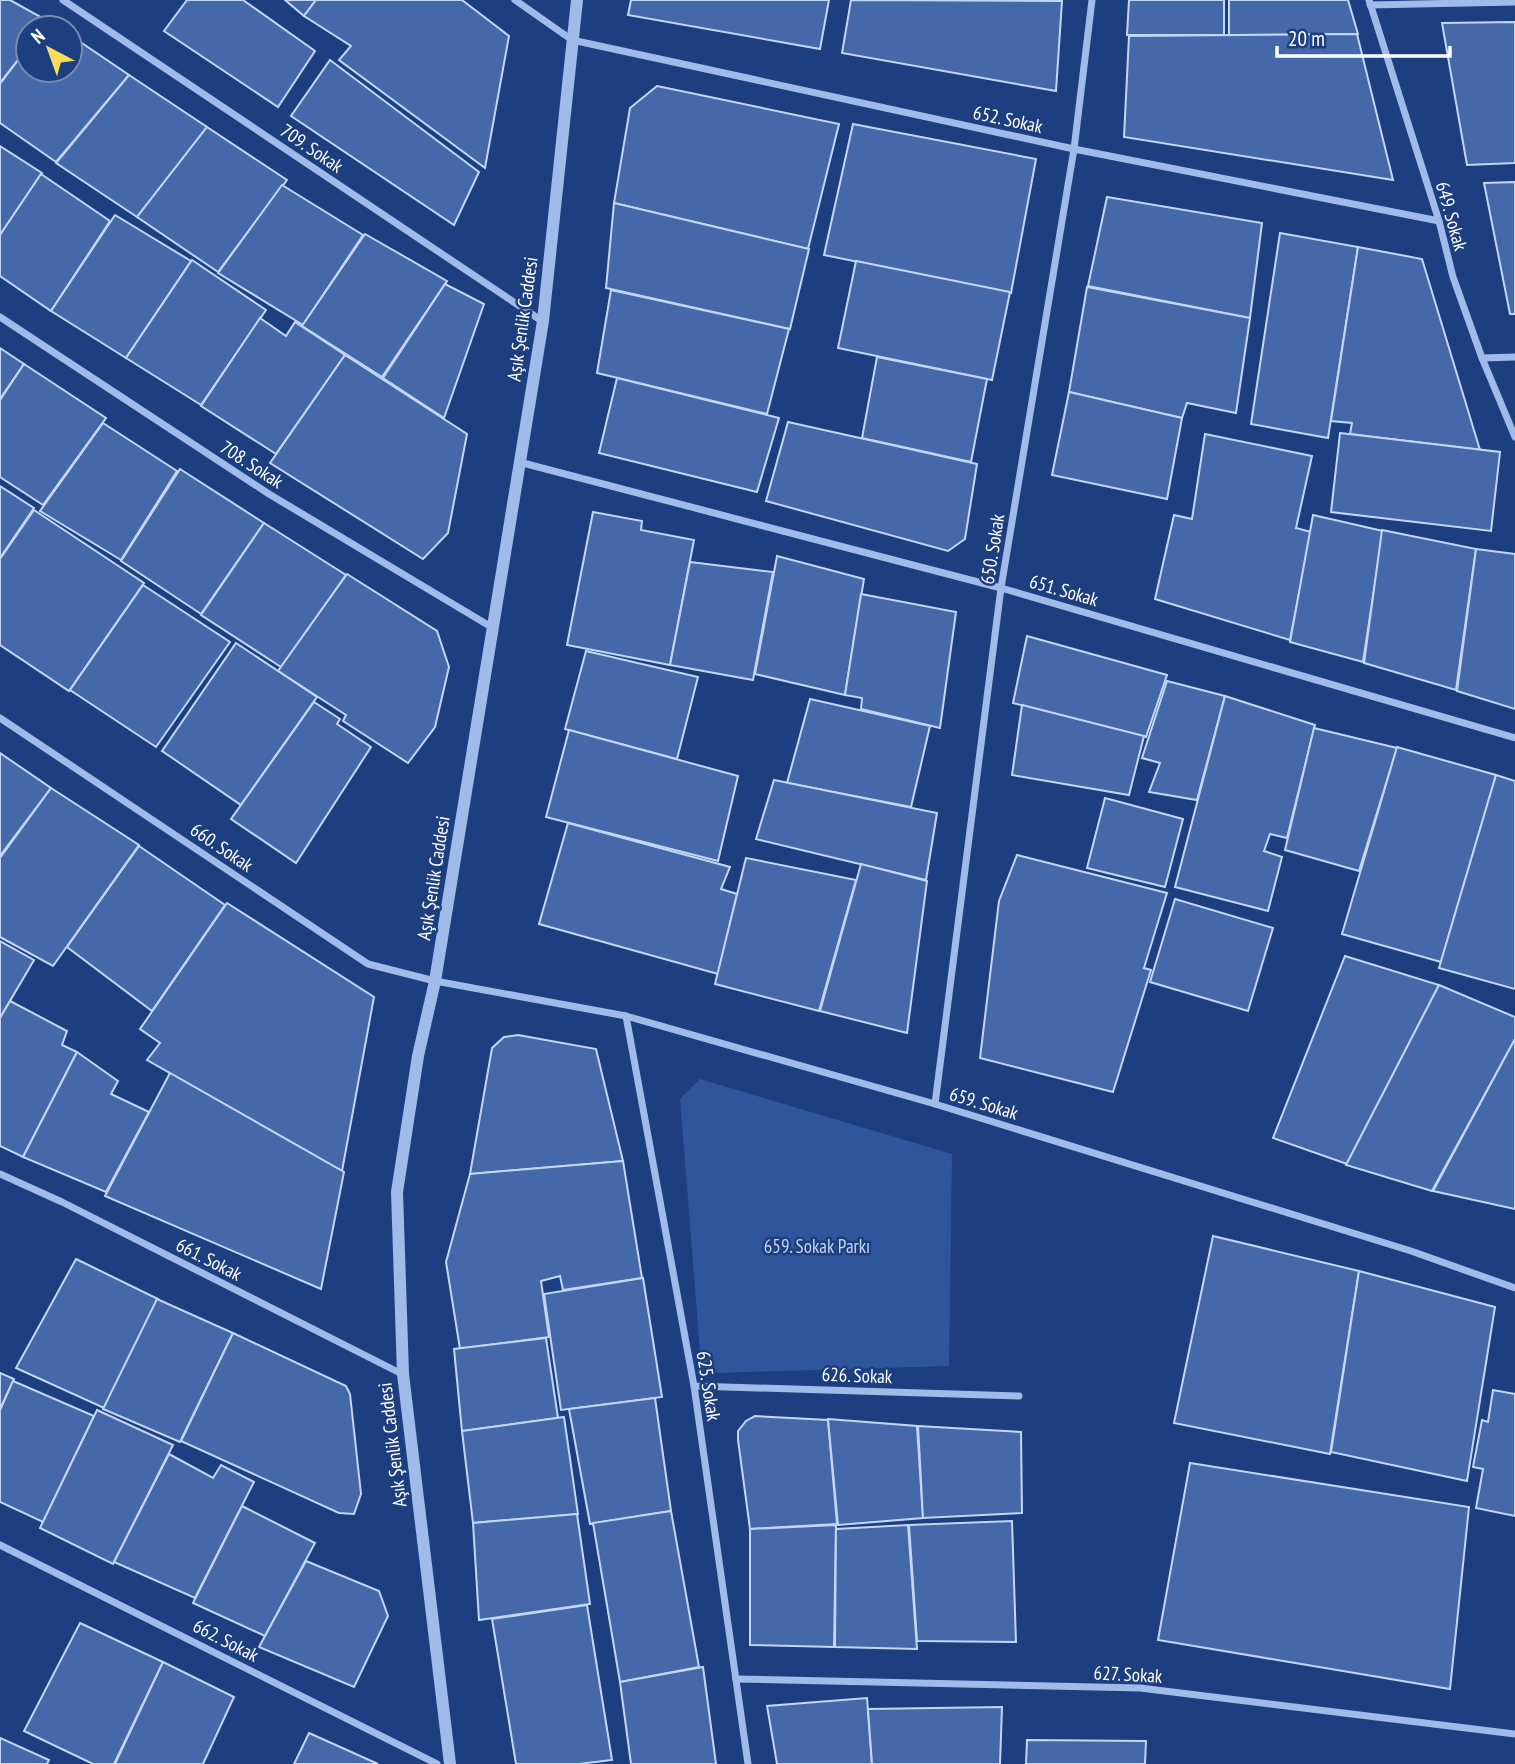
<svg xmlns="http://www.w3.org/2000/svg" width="1515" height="1764" viewBox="0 0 1515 1764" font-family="'PT Sans Narrow',sans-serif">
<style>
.green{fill:#2f569d}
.building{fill:#4568a9;stroke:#c4d6f7;stroke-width:2}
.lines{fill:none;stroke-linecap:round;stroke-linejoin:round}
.minor{stroke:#a0bae9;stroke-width:7}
.tertiary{stroke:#a0bae9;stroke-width:12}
.labels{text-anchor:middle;stroke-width:5;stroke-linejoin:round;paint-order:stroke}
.street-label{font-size:19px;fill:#fff;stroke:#1d3e7f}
.park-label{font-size:19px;fill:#c4d6f7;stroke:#1d3e7f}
</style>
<rect width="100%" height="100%" fill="#1d3e7f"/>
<path class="green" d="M 700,1079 L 952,1154 L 949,1366 L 715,1373 L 704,1364 L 700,1351 L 680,1099 Z"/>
<g class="building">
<path d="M 0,0 L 10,0 L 48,21 L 43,28 L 28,28 L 28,47 L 0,83 Z"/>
<path d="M 187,0 L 243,0 L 315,51 L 278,107 L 164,31 Z"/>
<path d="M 285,0 L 316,0 L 304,16 Z"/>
<path d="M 316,0 L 462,0 L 509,36 L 485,168 L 339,60 L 351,46 L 304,16 Z"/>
<path d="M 631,0 L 829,0 L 820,49 L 628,15 Z"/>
<path d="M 851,0 L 1062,1 L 1056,91 L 842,53 Z"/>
<path d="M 1129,0 L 1224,0 L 1224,35 L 1127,35 Z"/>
<path d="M 1229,0 L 1348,0 L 1358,34 L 1229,35 Z"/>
<path d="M 1515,22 L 1515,163 L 1467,165 L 1442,23 Z"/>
<path d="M 1357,34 L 1393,180 L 1124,137 L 1129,36 Z"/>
<path d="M 70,35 L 129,75 L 56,162 L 0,123 L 0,84 L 28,47 L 28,70 L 70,70 Z"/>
<path d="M 330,60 L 479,172 L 454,225 L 291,116 Z"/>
<path d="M 129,75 L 207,127 L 137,217 L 56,163 Z"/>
<path d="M 657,86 L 839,124 L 808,249 L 614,203 L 630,108 Z"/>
<path d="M 853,124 L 1036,159 L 1011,293 L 824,255 Z"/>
<path d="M 207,127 L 287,180 L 218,272 L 137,217 Z"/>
<path d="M 0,146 L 42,173 L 0,235 Z"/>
<path d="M 41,174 L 110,221 L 51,311 L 0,276 L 0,235 Z"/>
<path d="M 1515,182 L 1515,314 L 1510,314 L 1484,183 Z"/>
<path d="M 282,185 L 363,235 L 303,325 L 218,273 Z"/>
<path d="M 1107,197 L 1262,223 L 1250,318 L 1088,286 Z"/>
<path d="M 614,203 L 809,249 L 790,329 L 606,288 Z"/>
<path d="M 115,215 L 191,261 L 126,358 L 51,311 Z"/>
<path d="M 1280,233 L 1358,247 L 1328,438 L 1251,424 Z"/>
<path d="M 365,234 L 447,281 L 382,377 L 302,326 Z"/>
<path d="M 1358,247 L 1422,259 L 1480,450 L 1350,434 L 1352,423 L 1331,421 Z"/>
<path d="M 192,260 L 266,310 L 201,405 L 126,358 Z"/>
<path d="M 856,261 L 1010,292 L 992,380 L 838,348 Z"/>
<path d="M 445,284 L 484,304 L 444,418 L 383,378 Z"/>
<path d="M 1087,287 L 1250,318 L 1236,413 L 1187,403 L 1182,418 L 1069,392 Z"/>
<path d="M 611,290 L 789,329 L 767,414 L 597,373 Z"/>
<path d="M 260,318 L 286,336 L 295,322 L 345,355 L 276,454 L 201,406 Z"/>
<path d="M 0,348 L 24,364 L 0,399 Z"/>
<path d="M 345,355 L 467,434 L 448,533 L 423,559 L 270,463 Z"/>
<path d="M 877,357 L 987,379 L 971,462 L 862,438 Z"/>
<path d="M 24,364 L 106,418 L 43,505 L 0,477 L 0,400 Z"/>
<path d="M 617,378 L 779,418 L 757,492 L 599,453 Z"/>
<path d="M 1069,392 L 1182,418 L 1167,499 L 1052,475 Z"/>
<path d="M 788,422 L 977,464 L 965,539 L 948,551 L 766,501 Z"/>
<path d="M 103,423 L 177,471 L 121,560 L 40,511 Z"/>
<path d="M 1340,433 L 1500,452 L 1491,531 L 1331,512 Z"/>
<path d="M 1205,434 L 1312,456 L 1296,528 L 1311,532 L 1290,640 L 1155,599 L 1174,515 L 1192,519 Z"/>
<path d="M 180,469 L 264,523 L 201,614 L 121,561 Z"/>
<path d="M 0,486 L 34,508 L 0,558 Z"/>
<path d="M 34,510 L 144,583 L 69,691 L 0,645 L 0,559 Z"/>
<path d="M 593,512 L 642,521 L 641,530 L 694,540 L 670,665 L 567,645 Z"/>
<path d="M 1313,515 L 1383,531 L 1363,662 L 1290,642 Z"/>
<path d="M 264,523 L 346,575 L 281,667 L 201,615 Z"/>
<path d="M 1382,530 L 1476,549 L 1456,690 L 1364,663 Z"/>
<path d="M 1476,549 L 1515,554 L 1515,709 L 1457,691 Z"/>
<path d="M 777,556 L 864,579 L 845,695 L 755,674 Z"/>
<path d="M 690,562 L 773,572 L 753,680 L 670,665 Z"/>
<path d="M 347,574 L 437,631 L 449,667 L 435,727 L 408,763 L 343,721 L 346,715 L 278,671 Z"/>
<path d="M 143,585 L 230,642 L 156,747 L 70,690 Z"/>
<path d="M 861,594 L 956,612 L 940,728 L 861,709 L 862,698 L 845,695 Z"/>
<path d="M 1027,636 L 1167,675 L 1146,737 L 1013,703 Z"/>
<path d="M 236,643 L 317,697 L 241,805 L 162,751 Z"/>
<path d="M 586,651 L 698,677 L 677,759 L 565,729 Z"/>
<path d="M 1167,681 L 1225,696 L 1197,800 L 1149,792 L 1160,763 L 1142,758 Z"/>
<path d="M 1225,696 L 1315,725 L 1287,838 L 1270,834 L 1264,851 L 1282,857 L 1268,911 L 1175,887 Z"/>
<path d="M 810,699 L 930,726 L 911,807 L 787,783 Z"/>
<path d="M 314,702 L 340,719 L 337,724 L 371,747 L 296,863 L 231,819 Z"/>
<path d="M 1022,705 L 1144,736 L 1129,795 L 1012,775 Z"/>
<path d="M 1314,728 L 1397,748 L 1359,871 L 1285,850 Z"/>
<path d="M 569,730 L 738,776 L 718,861 L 546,817 Z"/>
<path d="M 1397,747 L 1496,775 L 1441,962 L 1342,934 Z"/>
<path d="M 0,753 L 51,788 L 0,856 Z"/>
<path d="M 1496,775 L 1515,781 L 1515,989 L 1439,968 Z"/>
<path d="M 774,780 L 937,813 L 926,880 L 756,839 Z"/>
<path d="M 51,788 L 139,845 L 53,966 L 0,937 L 0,858 Z"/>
<path d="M 1105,798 L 1183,819 L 1165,887 L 1087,868 Z"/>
<path d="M 568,823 L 730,867 L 721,889 L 737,894 L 718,974 L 539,924 Z"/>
<path d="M 139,846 L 225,905 L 152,1011 L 67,947 Z"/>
<path d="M 1017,855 L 1167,893 L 1144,968 L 1151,970 L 1113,1092 L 980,1058 L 999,901 Z"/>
<path d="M 746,858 L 856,880 L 819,1011 L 715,984 Z"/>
<path d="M 861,864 L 927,881 L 907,1033 L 820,1011 Z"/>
<path d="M 1175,899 L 1273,928 L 1248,1011 L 1150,982 Z"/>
<path d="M 227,903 L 374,997 L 342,1171 L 147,1060 L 160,1043 L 140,1029 Z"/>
<path d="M 0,941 L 34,960 L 0,1018 Z"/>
<path d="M 1345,956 L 1439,985 L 1347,1164 L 1273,1138 Z"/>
<path d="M 1439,985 L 1515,1017 L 1515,1039 L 1432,1191 L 1346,1165 Z"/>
<path d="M 10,1001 L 67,1031 L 62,1045 L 77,1052 L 23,1157 L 0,1146 L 0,1018 Z"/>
<path d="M 518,1035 L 596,1049 L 623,1161 L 470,1174 L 492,1048 L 504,1037 Z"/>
<path d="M 1515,1039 L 1515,1209 L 1433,1191 Z"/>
<path d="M 77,1052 L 118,1081 L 111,1094 L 149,1112 L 106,1192 L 23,1157 Z"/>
<path d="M 170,1073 L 344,1172 L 321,1289 L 105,1196 Z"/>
<path d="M 623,1161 L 642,1278 L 563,1290 L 560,1276 L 541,1281 L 549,1337 L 460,1349 L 446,1262 L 470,1174 Z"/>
<path d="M 1213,1236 L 1359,1271 L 1330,1454 L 1174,1423 Z"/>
<path d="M 76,1259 L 158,1299 L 104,1408 L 16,1368 Z"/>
<path d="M 1359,1271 L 1495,1307 L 1467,1481 L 1331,1452 Z"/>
<path d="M 643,1278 L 662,1397 L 561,1410 L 544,1294 Z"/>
<path d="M 157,1299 L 233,1333 L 180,1442 L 103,1409 Z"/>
<path d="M 233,1333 L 346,1386 L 350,1394 L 361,1494 L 354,1514 L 339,1513 L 181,1441 Z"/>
<path d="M 546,1338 L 558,1418 L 462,1431 L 454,1349 Z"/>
<path d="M 0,1373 L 14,1379 L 0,1409 Z"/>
<path d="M 13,1381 L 94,1416 L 43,1522 L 0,1502 L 0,1410 Z"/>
<path d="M 1493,1390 L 1515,1394 L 1515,1516 L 1476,1508 L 1483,1469 L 1473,1467 L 1482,1420 L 1488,1422 Z"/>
<path d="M 655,1398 L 671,1511 L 590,1524 L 569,1409 Z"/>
<path d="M 97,1410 L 173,1445 L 113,1564 L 40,1528 Z"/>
<path d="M 755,1416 L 828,1420 L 837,1524 L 750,1529 L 738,1440 L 738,1431 L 746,1421 Z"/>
<path d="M 564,1417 L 578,1514 L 473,1523 L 462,1431 Z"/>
<path d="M 828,1419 L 917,1426 L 923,1518 L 838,1525 Z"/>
<path d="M 918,1426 L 1021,1432 L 1022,1513 L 923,1518 Z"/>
<path d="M 169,1454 L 213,1478 L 221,1465 L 254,1482 L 195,1598 L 114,1562 Z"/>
<path d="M 1190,1463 L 1469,1507 L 1450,1689 L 1158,1640 Z"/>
<path d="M 242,1506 L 315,1543 L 265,1636 L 193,1603 Z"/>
<path d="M 671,1511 L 699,1667 L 620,1682 L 593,1523 Z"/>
<path d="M 577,1514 L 590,1604 L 479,1620 L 473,1523 Z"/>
<path d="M 1012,1521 L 1016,1642 L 917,1641 L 909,1525 Z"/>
<path d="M 836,1525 L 834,1647 L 750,1645 L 750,1529 Z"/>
<path d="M 908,1525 L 917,1649 L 835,1647 L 836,1529 Z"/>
<path d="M 306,1561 L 379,1591 L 388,1616 L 354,1687 L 259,1647 Z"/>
<path d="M 587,1605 L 612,1760 L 579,1764 L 516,1764 L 492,1619 Z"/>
<path d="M 80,1623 L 163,1662 L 114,1764 L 93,1764 L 24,1731 Z"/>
<path d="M 163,1662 L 234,1697 L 203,1764 L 115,1764 Z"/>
<path d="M 703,1667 L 716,1764 L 631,1764 L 620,1682 Z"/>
<path d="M 867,1698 L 872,1764 L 777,1764 L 767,1706 Z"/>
<path d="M 1002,1707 L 1000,1764 L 872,1764 L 868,1709 Z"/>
<path d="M 309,1733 L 378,1764 L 294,1764 Z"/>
<path d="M 0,1738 L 49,1760 L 47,1764 L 0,1764 Z"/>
<path d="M 1027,1740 L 1146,1741 L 1145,1764 L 1026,1764 Z"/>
</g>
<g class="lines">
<g class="minor">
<path d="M 63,0 L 542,321"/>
<path d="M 515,0 L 572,40 L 1074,149 L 1439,221"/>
<path d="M 1369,0 L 1439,221 L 1453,277 L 1482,358 L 1515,437"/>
<path d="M 1370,5 L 1515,2"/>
<path d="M 0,317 L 269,494 L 493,628"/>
<path d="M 1482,358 L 1515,357"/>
<path d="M 519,462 L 1001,588 L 1515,738"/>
<path d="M 0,718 L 368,964 L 435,981 L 626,1016 L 935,1104 L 1411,1251 L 1515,1288"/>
<path d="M 626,1016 L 694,1386 L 748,1764"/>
<path d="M 935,1104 L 1001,588 L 1074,149 L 1092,0"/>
<path d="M 0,1174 L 62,1202 L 402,1374"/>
<path d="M 694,1386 L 1019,1396"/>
<path d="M 0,1545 L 437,1764"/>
<path d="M 736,1679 L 1140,1688 L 1515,1734"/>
</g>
<path class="tertiary" d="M 450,1764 L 403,1374 L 397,1192 L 418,1056 L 435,981 L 543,321 L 577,0"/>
</g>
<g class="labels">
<g class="street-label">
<text transform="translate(1008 119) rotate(12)" y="7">652. Sokak</text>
<text transform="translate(312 148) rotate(34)" y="7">709. Sokak</text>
<text transform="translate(1452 216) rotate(74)" y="7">649. Sokak</text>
<text transform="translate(522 319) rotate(-82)" y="7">Aşık Şenlik Caddesi</text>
<text transform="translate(252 464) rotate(33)" y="7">708. Sokak</text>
<text transform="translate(992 549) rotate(-81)" y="7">650. Sokak</text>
<text transform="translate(1064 590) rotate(16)" y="7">651. Sokak</text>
<text transform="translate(222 847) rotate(34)" y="7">660. Sokak</text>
<text transform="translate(433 878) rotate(-81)" y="7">Aşık Şenlik Caddesi</text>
<text transform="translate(984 1103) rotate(17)" y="7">659. Sokak</text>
<text transform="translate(209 1259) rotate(27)" y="7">661. Sokak</text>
<text transform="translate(857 1375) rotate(2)" y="7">626. Sokak</text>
<text transform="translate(709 1386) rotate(81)" y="7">625. Sokak</text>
<text transform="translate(392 1445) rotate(-97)" y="7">Aşık Şenlik Caddesi</text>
<text transform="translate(226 1640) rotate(27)" y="7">662. Sokak</text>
<text transform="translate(1128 1674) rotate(3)" y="7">627. Sokak</text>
</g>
<g class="park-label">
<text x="817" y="1253">659. Sokak Parkı</text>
</g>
</g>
<g transform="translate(49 49) rotate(319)"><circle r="33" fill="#1d3e7f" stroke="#778bb2" stroke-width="2"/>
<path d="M0-5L12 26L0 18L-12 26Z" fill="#f9db5e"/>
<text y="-10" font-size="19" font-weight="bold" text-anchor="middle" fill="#ffffff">N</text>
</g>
<path d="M1277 46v10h173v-10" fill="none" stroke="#ffffff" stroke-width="3.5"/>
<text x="1288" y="46" font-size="21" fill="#ffffff" stroke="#1d3e7f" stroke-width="5" paint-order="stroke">20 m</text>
</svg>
